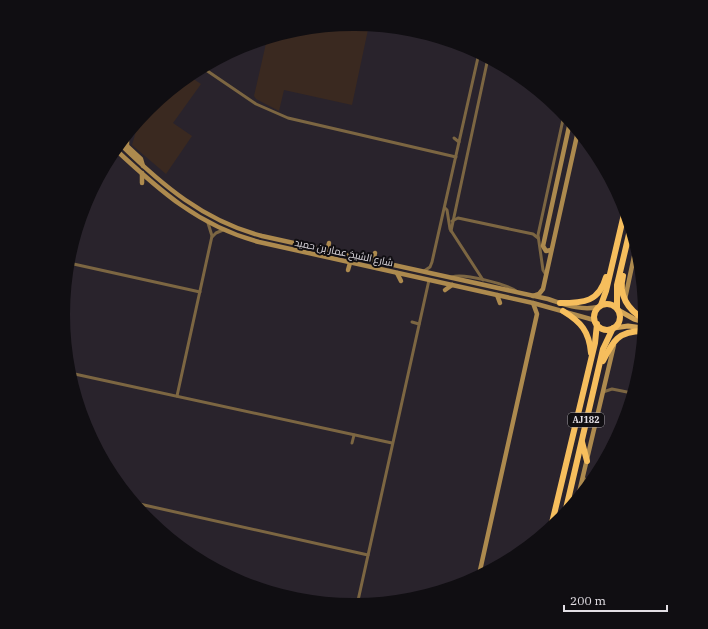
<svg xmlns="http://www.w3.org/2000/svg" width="708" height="629" viewBox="0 0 708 629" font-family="'IBM Plex Serif',Cairo,serif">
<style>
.industrial{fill:#3a2920}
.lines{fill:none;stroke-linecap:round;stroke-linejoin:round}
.street{stroke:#7c6642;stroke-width:3}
.secondary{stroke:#ad8a4e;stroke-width:4.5}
.primary{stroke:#d3a557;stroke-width:5}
.highway{stroke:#f6be5d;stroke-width:6}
.labels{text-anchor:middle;stroke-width:4;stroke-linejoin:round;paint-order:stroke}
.shield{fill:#100e12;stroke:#a3a0a5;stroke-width:1}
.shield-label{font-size:9px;font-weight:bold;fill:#e2dee4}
.street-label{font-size:10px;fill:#e2dee4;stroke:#100e12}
</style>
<rect width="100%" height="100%" fill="#29232c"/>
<g class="industrial">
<path d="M 354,24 L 369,25 L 352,105 L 284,90 L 279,111 L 256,99 L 254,96 L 267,39 L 298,30 Z"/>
<path d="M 189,76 L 201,84 L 173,123 L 192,136 L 166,174 L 132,145 L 139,121 L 149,109 Z"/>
</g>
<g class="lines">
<g class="street">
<path d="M 203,68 L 256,104 L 288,118 L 456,157"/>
<path d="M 454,138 L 459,142"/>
<path d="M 120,144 L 125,137"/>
<path d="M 445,208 L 447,210 L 450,229 L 483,280"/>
<path d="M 452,221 L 458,218 L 533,234 L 538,238"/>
<path d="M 451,231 L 488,58"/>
<path d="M 212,237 L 216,233 L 223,230"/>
<path d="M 69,263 L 200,292"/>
<path d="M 424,271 L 430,267 L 432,262 L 479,53"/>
<path d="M 546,275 L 543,270 L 538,235 L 564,115"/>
<path d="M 452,277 C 464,273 506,284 516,291"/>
<path d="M 412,322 L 419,324"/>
<path d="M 70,373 L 392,443"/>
<path d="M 72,381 L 74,374"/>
<path d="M 603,392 L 612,389 L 632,393"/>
<path d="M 177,396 L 212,236 L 208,223"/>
<path d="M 352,443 L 354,435"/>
<path d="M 583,477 L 589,484"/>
<path d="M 580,490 L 588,485"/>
<path d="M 135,503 L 368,555"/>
<path d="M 357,605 L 429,280"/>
</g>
<g class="secondary">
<path d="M 127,136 L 127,146 L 141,159 L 143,166"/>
<path d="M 120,144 C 162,185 204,221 262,236 L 548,299 C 564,304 580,311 598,307"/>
<path d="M 115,149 C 160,191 199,226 259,242 L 533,303 L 594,320"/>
<path d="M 142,173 L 142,183"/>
<path d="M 551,250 L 546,251 L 543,246 L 570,122"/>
<path d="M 327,251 L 329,243"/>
<path d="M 373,261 L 375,253"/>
<path d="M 348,270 L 350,263"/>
<path d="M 397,273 L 401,281"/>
<path d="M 445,290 L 452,285"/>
<path d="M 497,295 L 500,303"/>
<path d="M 533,296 L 539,294 L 543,289 L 578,131"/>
<path d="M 625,299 L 636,247"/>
<path d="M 578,497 L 614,345"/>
<path d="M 479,575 L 537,314 L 533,303"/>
</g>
<g class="primary">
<path d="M 618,310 L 634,319 L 644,322"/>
<path d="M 614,328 L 628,326 L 643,328"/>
</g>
<g class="highway">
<path d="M 623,276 C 618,295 628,310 644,319"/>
<path d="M 560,303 C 584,303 599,302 606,277"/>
<circle cx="607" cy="317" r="13"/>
<path d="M 601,305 L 606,291 L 625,210"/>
<path d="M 617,308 L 617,285 L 630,230"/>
<path d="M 563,311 C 581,322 589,331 591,353"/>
<path d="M 603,361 C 613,341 618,331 643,331"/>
<path d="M 582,442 L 587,461"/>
<path d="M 565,513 L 603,349 L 613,328"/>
<path d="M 551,527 L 595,343 L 597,324"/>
</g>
</g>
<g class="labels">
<rect class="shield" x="568" y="413" width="36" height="14" rx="3"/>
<g class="shield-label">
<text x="586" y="423">AJ182</text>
</g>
<g class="street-label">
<text transform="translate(344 252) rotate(12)" y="4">شارع الشيخ عمار بن حميد</text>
</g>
</g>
<path d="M0 0H708V629H0ZM353 31H355A283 283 0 0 1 638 314V315A283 283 0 0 1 355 598H353A283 283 0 0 1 70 315V314A283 283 0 0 1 353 31Z" fill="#100e12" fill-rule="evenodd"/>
<path d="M564 605v6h103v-6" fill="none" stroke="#e2dee4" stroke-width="2"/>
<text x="570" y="605" font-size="12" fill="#e2dee4" stroke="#100e12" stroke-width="3" paint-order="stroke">200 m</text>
</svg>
